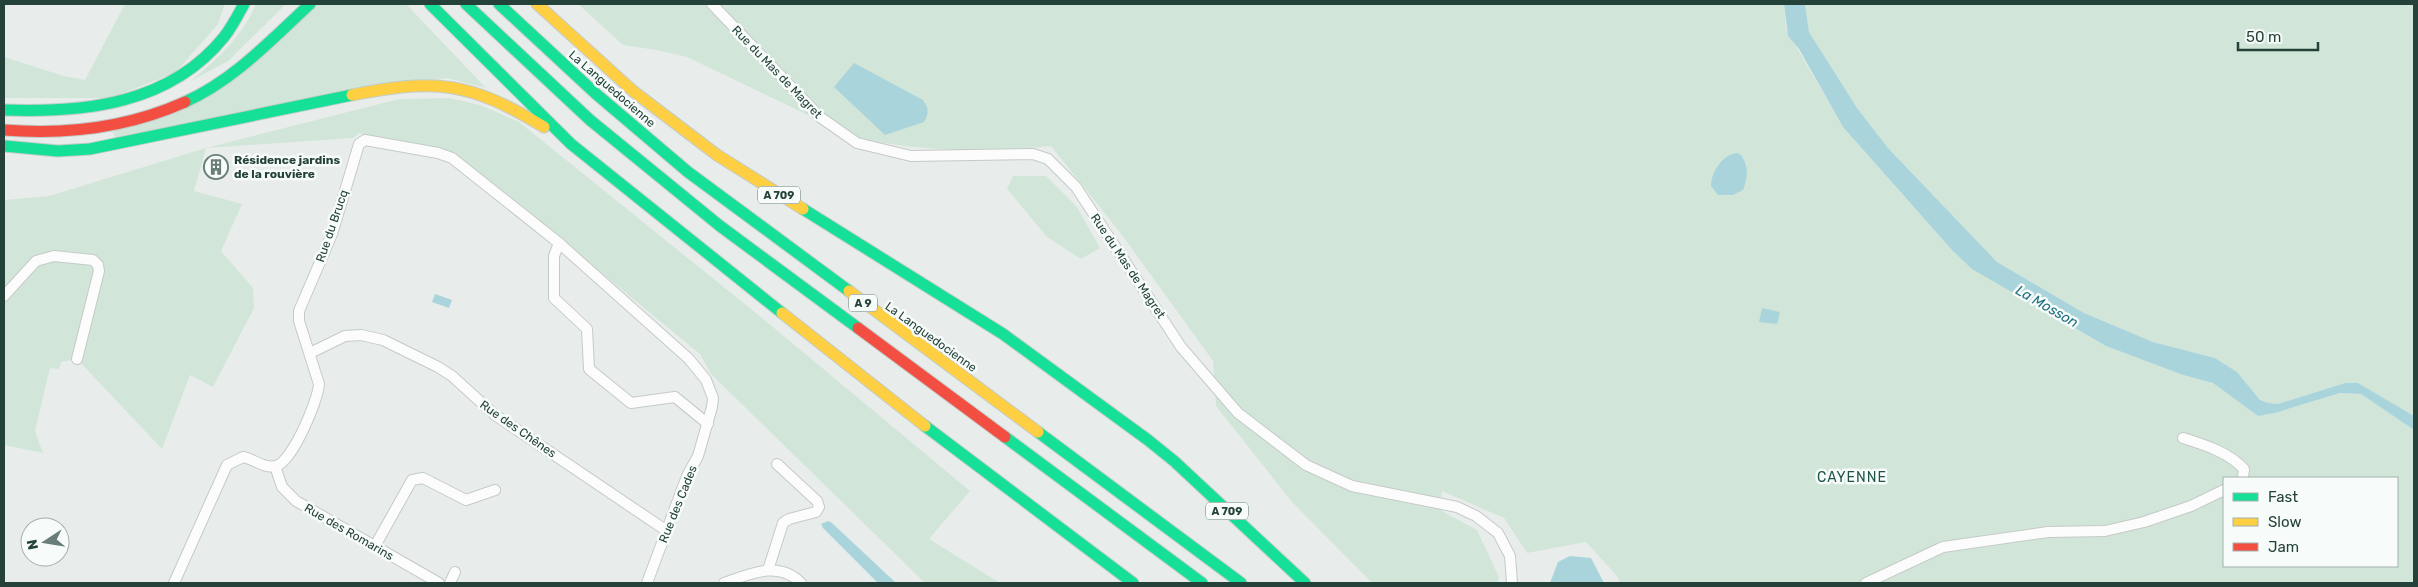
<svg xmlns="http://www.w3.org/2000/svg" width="2418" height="587" viewBox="0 0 2418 587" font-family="Rubik,sans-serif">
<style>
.green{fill:#d1e6d8;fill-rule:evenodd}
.water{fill:#a9d4db}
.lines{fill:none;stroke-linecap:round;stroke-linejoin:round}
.street-casing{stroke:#c5cac8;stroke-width:12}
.fast-casing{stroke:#c3ccc9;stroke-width:13}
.slow-casing{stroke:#c3ccc9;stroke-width:13}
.jam-casing{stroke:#c3ccc9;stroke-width:13}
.street{stroke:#fcfcfc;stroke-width:10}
.fast{stroke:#16e098;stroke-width:11}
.slow{stroke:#ffcf43;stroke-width:11}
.jam{stroke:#f24e42;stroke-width:11}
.labels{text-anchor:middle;stroke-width:5;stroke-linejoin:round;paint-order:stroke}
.shield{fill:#f7fbf9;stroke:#637a73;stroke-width:1}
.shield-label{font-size:11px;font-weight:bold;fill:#24423a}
.street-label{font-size:12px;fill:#24423a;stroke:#f7fbf9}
.poi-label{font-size:12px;font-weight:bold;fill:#24423a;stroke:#f7fbf9;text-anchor:start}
.water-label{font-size:14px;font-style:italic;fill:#1c6f80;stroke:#f7fbf9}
.neighbourhood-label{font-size:14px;letter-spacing:1px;fill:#1f5548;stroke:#f7fbf9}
</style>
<rect width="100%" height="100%" fill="#e8edeb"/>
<g class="green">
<path d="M 125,4 L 225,4 L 218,24 L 175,73 L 110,98 L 4,98 L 4,57 L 64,76 L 85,80 Z"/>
<path d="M 256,4 L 286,4 L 228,61 L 191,81 C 217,59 243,36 256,4 Z"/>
<path d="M 318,4 L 406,4 L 486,88 L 447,78 L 115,138 L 113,132 L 204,99 Z"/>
<path d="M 578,4 L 1784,4 L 1786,29 L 1843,127 L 1952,250 L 2047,313 L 2106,346 L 2183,375 L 2213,383 L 2258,416 L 2275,413 L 2340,393 L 2361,394 L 2414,430 L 2414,583 L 1620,583 L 1617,576 L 1586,542 L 1527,553 L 1504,518 L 1442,491 L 1440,510 L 1477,530 L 1499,577 L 1498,583 L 1372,583 L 1292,502 L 1216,406 L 1213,361 L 1122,235 L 1051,146 L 982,152 L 912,147 L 858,139 L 687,57 L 657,50 L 623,45 ZM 2224,478 L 2397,478 L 2397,566 L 2224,566 Z"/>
<path d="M 1805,4 L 2414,4 L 2414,416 L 2357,383 L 2345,383 L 2278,404 L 2268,403 L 2260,400 L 2237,372 L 2215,358 L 2153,342 L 2084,313 L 1997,262 L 1888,148 L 1857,108 L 1809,32 Z"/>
<path d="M 449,98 L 480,105 L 519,122 L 767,322 L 970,491 L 929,539 L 1000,583 L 925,583 L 711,374 L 700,354 L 489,180 L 449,152 L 359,133 L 353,138 L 206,148 L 194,191 L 242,204 L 221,251 L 253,288 L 254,308 L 213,387 L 190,375 L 162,449 L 77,359 L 61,362 L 59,369 L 50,368 L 35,431 L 43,453 L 4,445 L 4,200 L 49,196 L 206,148 L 399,99 Z"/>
<path d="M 1013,176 L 1046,176 L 1077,207 L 1100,248 L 1081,259 L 1047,237 L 1007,189 Z"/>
</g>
<g class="water">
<path d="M 1784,4 L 1805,4 L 1809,32 L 1857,108 L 1888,148 L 1997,262 L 2084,313 L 2153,342 L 2215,358 L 2237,372 L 2260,400 L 2268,403 L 2278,404 L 2345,383 L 2358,383 L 2414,416 L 2414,430 L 2361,394 L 2340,393 L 2275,413 L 2258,416 L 2213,383 L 2183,375 L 2106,346 L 1972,269 L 1952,250 L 1843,127 L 1799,49 L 1788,36 Z"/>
<path d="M 854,63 L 923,100 C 929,109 929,113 924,122 L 885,135 L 834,87 Z"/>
<path d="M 1737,153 L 1741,155 C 1749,167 1748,177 1743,190 L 1733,195 L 1718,195 L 1711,186 C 1711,172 1722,155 1737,153 Z"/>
<path d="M 435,294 L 452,300 L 449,308 L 432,302 Z"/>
<path d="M 1762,308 L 1780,312 L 1777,324 L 1759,322 Z"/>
<path d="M 828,521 L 832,523 L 896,583 L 878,583 L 823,528 L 821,524 Z"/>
<path d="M 1570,556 L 1591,558 L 1604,583 L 1550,583 L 1558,562 Z"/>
</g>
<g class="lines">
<defs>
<g id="street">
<path d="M 712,4 L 820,117 L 857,143 L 911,156 L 1033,154 L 1048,159 L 1076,187 L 1181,347 L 1238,413 L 1306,465 L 1352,486 L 1457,507 L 1476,516 L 1498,533 L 1510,556 L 1512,583"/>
<path d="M 559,243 L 554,256 L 554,298 L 587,329 L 589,369 L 631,403 L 675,397 L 708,424"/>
<path d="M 4,296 L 36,261 L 54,256 L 93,260 L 98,265 L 99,271 L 77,359"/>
<path d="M 310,353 L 345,336 L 361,335 L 383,340 L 438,367 L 452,376 L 495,415 L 667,531"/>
<path d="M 2183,438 C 2205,445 2228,452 2244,469 L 2243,478"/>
<path d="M 275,466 L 282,487 L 296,501 L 439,583"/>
<path d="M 375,546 L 412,480 L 423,478 L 466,500 L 495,490"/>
<path d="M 768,570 L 783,523 L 789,519 L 816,512 L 819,507 L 817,501 L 777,464"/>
<path d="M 174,583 L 227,465 L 243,457 C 254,459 264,469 276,466 C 292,462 318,401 319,384 L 299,321 L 299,311 L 332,234 L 359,144 L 365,140 L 438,153 L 452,158 L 559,243 L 689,359 L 706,380 L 713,398 L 712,407 L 698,456 L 687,476 L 647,583"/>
<path d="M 450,583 L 455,572"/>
<path d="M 724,583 C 750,574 779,560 801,583"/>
<path d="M 1866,583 L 1943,547 L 2048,532 L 2105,531 L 2144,522 L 2191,506 L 2224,490"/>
</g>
<g id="fast">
<path d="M 430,4 L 571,144 L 782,313"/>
<path d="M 466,4 L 590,120 L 720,226 L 858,328"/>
<path d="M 499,4 L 595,93 L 688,172 L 849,291"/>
<path d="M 185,102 C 234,80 271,40 310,4"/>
<path d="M 4,110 C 85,113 170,104 224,37 C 232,27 238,15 244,4"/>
<path d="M 4,146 L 58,151 L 90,149 L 352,95"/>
<path d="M 803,209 L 1003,334 L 1148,440 L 1174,461 L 1305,583"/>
<path d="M 925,426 L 1133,583"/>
<path d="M 1038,432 L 1241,583"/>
<path d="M 1005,437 L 1202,583"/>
</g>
<g id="slow">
<path d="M 537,4 L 633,91 L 717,155 L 803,209"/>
<path d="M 352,95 C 437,78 470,82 544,127"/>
<path d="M 849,291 L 1038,432"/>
<path d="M 782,313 L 925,426"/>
</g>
<g id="jam">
<path d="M 4,130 C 67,135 127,128 185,102"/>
<path d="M 858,328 L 1005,437"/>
</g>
</defs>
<use href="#street" class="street-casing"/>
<use href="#fast" class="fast-casing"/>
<use href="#slow" class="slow-casing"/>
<use href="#jam" class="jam-casing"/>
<use href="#street" class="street"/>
<use href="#fast" class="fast"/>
<use href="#slow" class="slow"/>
<use href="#jam" class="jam"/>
</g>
<defs>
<symbol id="building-ring" viewBox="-11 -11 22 22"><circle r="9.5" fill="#f7fbf9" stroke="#697e78" stroke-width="1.5"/><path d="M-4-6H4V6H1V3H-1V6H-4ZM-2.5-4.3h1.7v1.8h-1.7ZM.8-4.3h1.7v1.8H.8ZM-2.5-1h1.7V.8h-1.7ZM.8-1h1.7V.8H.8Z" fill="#697e78"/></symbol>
</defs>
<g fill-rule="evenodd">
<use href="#building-ring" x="202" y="153" width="28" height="28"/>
</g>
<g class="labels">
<g class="shield">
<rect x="758" y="186.5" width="42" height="17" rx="4"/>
<rect x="849" y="294.5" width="28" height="17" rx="4"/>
<rect x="1206" y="502.5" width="42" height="17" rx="4"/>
</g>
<g class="shield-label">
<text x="779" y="199">A 709</text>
<text x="863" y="307">A 9</text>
<text x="1227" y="515">A 709</text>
</g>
<g class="street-label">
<text transform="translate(777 72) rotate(46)" y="4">Rue du Mas de Magret</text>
<text transform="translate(612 89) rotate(41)" y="4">La Languedocienne</text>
<text transform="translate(332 226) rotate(-71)" y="4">Rue du Brucq</text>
<text transform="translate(1128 266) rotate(56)" y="4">Rue du Mas de Magret</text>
<text transform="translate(931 337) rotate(36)" y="4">La Languedocienne</text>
<text transform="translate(518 429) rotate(35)" y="4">Rue des Chênes</text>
<text transform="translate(678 504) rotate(-68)" y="4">Rue des Cades</text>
<text transform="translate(349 532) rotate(30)" y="4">Rue des Romarins</text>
</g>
<g class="poi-label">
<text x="234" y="164">Résidence jardins<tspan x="234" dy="14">de la rouvière</tspan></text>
</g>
<g class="water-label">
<text transform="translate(2047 306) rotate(30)" y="5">La Mosson</text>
</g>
<g class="neighbourhood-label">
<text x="1852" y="482">CAYENNE</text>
</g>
</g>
<rect width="2418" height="587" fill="none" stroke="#24423a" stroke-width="10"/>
<rect x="2223" y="477" width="175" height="90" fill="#f7fbf9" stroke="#a3b1ad"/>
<rect x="2233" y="493" width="25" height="8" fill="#16e098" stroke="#a3b1ad"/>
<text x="2268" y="502" font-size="15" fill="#24423a">Fast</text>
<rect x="2233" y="518" width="25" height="8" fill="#ffcf43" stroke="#a3b1ad"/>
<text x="2268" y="527" font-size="15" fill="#24423a">Slow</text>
<rect x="2233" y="543" width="25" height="8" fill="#f24e42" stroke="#a3b1ad"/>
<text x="2268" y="552" font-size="15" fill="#24423a">Jam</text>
<g transform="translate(45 542) rotate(258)"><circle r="24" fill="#f7fbf9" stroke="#a3b1ad"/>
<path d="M0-4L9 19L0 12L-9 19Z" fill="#697e78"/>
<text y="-8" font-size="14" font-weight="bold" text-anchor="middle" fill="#24423a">N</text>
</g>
<path d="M2238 42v8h80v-8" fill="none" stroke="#24423a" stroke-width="2.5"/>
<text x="2246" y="42" font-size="15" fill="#24423a" stroke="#f7fbf9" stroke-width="4" paint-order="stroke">50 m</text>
</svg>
